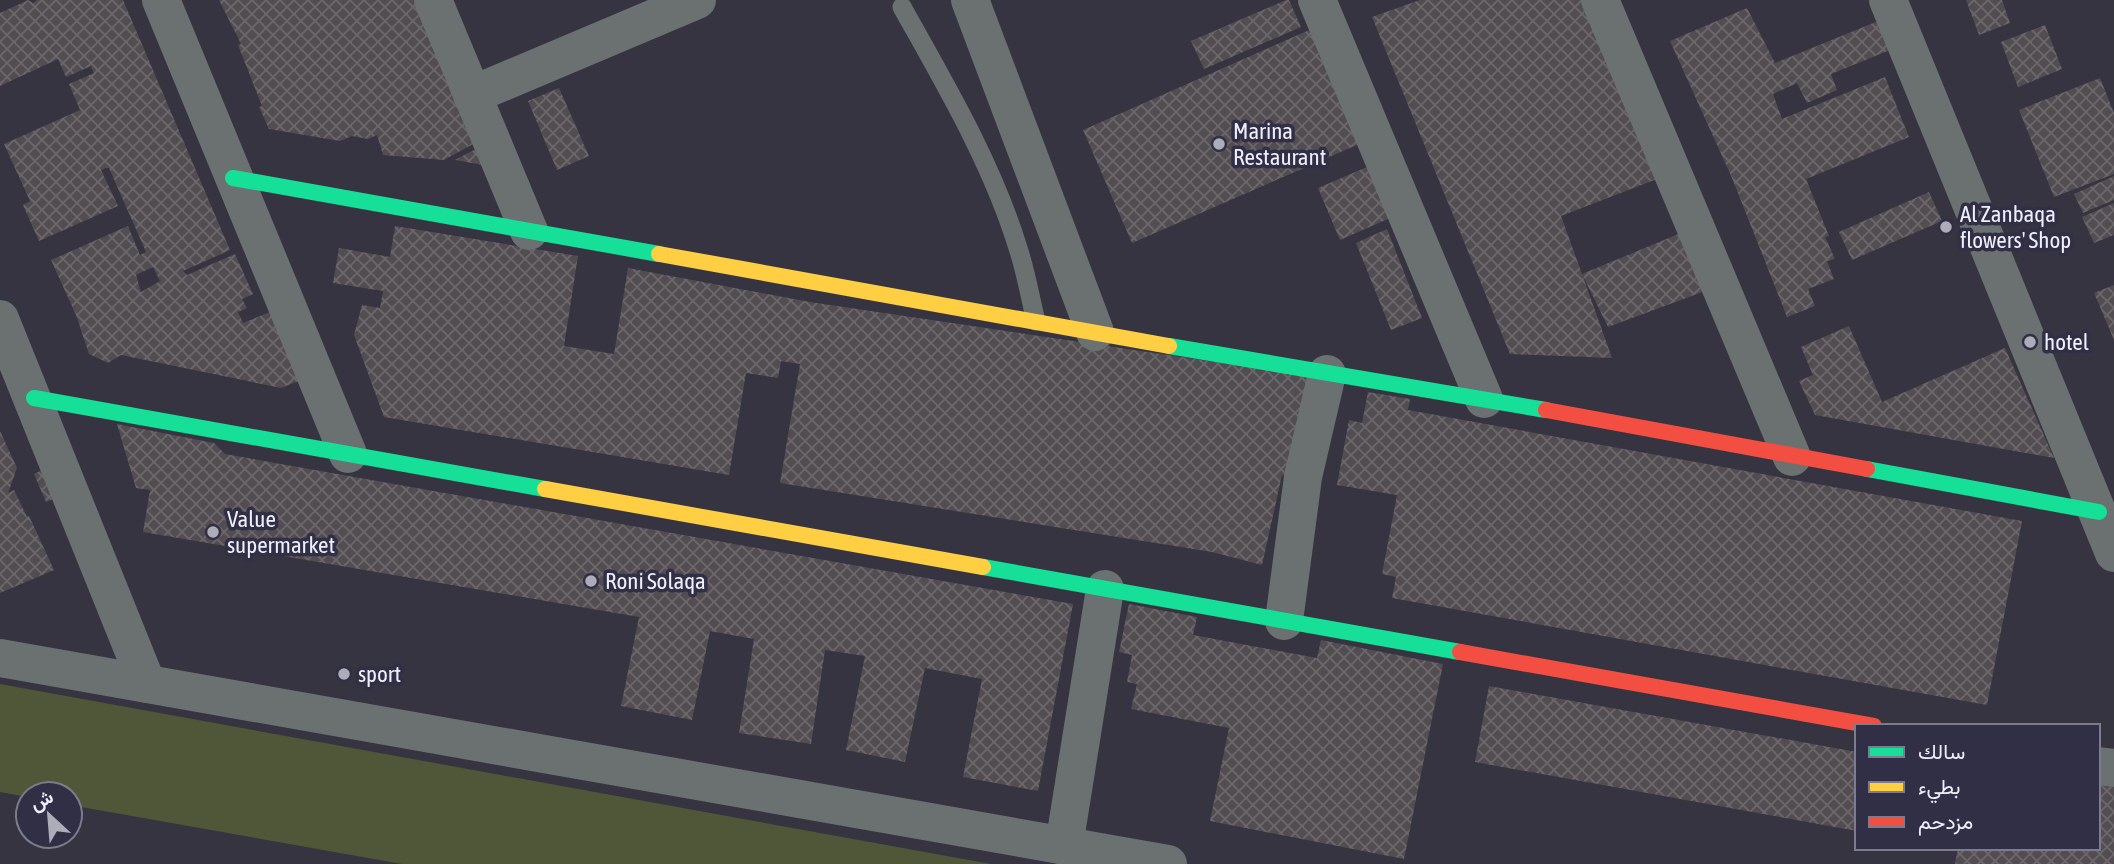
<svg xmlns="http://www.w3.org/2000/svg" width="2114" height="864" viewBox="0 0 2114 864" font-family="'Asap Condensed',Vazirmatn,sans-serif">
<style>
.grass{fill:#505738}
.building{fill:url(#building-cross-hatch);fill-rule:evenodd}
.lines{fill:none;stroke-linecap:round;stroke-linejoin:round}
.lane{stroke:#6b7170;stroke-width:19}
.street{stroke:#6b7170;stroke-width:38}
.fast{stroke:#16e098;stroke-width:16}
.slow{stroke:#ffcf43;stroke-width:16}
.jam{stroke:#f24e42;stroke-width:16}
.poi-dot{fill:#adadba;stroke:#312f45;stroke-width:2.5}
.labels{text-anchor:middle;stroke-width:7;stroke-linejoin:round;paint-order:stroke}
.poi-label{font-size:23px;fill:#eeeefc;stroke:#312f45;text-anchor:start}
</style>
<defs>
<pattern id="building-cross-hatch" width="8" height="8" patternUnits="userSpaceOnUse" patternTransform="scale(1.75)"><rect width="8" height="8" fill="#524d50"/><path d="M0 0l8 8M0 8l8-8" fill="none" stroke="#6b676a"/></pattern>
</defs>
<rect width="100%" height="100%" fill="#353440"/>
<path class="grass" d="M 0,684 L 991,864 L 402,864 L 70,805 L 70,794 L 28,794 L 28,797 L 0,792 Z"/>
<g class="building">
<path d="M 28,0 L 33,3 L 37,0 L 123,0 L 230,250 L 183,271 L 187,275 L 235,254 L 253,294 L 242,299 L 247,308 L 238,312 L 243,323 L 275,310 L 304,379 L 281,388 L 121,355 L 108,363 L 89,354 L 76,315 L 51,260 L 128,226 L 140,255 L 146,252 L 109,168 L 106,168 L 101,170 L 118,206 L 39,241 L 23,205 L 30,201 L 4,144 L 80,110 L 69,84 L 94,73 L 91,66 L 66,77 L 58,59 L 0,86 L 0,13 ZM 153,267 L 160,281 L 141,292 L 136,275 Z"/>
<path d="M 219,0 L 427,0 L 484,138 L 444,160 L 383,155 L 377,135 L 368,139 L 352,136 L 340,141 L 269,129 L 259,107 L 262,106 L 238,45 L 241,44 Z"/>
<path d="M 1286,0 L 1289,0 L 1301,27 L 1204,69 L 1191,41 Z"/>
<path d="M 1420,0 L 1584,0 L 1657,179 L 1561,216 L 1582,274 L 1705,223 L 1724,284 L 1608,327 L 1582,274 L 1612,358 L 1510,354 L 1372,17 Z"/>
<path d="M 1966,0 L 2002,0 L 2010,23 L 1979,35 Z"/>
<path d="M 1747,8 L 1775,63 L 1893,15 L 1905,44 L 1831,74 L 1837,90 L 1807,103 L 1797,83 L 1773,94 L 1782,119 L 1885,77 L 1909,137 L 1806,179 L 1829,236 L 1825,237 L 1835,259 L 1827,261 L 1834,279 L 1808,289 L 1815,306 L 1787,317 L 1732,178 L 1670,41 Z"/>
<path d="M 2045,25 L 2062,69 L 2018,87 L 2001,42 Z"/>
<path d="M 1316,27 L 1366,141 L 1132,243 L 1083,130 Z"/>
<path d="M 2100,78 L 2114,113 L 2114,174 L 2054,197 L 2019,110 Z"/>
<path d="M 559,88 L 589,156 L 557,170 L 528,101 Z"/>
<path d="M 489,142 L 489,166 L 455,160 Z"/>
<path d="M 1367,167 L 1390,218 L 1340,240 L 1318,188 Z"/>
<path d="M 2114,176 L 2114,200 L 2083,213 L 2074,194 Z"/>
<path d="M 1929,192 L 1942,221 L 1852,260 L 1839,232 Z"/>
<path d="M 2114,203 L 2114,235 L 2094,243 L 2082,217 Z"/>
<path d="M 395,226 L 578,256 L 564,346 L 614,354 L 628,268 L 810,302 L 1316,377 L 1295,478 L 1282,475 L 1262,565 L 1212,552 L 780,483 L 800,364 L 781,361 L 778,378 L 746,373 L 729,475 L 384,417 L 354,335 L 362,305 L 380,308 L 383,291 L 333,283 L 339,248 L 390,257 Z"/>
<path d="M 1387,229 L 1422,318 L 1391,330 L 1356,243 Z"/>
<path d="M 2114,285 L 2114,340 L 2094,293 Z"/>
<path d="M 1849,326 L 1882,402 L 2005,348 L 2054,458 L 1815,415 L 1799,381 L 1813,375 L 1801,347 Z"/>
<path d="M 1368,392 L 1410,399 L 1408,410 L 2022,521 L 1987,705 L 1392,598 L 1396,577 L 1382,574 L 1397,495 L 1337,485 L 1349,420 L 1362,423 Z"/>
<path d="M 117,424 L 214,443 L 225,454 L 1073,604 L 1038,791 L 963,777 L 982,679 L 925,668 L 905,762 L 846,750 L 865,656 L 825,650 L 811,744 L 739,733 L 754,639 L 710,631 L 692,720 L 621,706 L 639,617 L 143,532 L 150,490 L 136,488 Z"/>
<path d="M 0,431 L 17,468 L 8,493 L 14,490 L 27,517 L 29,516 L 54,570 L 0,593 Z"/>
<path d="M 46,468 L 58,497 L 46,502 L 34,474 Z"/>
<path d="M 1129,604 L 1197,617 L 1193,635 L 1317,658 L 1321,640 L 1443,664 L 1404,859 L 1210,821 L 1229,728 L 1131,709 L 1137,684 L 1127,682 L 1132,655 L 1119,652 Z"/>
<path d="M 1489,686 L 1857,752 L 1857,831 L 1475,762 Z"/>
<path d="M 2098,783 L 2114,786 L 2114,864 L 1955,864 L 1958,848 L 2098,848 Z"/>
</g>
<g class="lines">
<path class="lane" d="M 902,7 C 945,84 992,163 1018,248 C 1026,272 1030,297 1036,321"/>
<g class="street">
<path d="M 161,0 L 348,454"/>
<path d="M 433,0 L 529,231"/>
<path d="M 970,0 L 1095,332"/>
<path d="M 1317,0 L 1484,399"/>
<path d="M 1600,0 L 1792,457"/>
<path d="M 1888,0 L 2114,553"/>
<path d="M 472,95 L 697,0"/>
<path d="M 0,319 L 147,684"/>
<path d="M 1284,621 L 1303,477 L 1327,374"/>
<path d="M 0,658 L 1168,864"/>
<path d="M 2098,766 L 2114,768"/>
<path d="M 1064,846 L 1105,589"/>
</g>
<g class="fast">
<path d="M 233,178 L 659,254"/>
<path d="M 1169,346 L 1546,410"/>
<path d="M 34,398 L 545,489"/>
<path d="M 1867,469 L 2099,512"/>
<path d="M 983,567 L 1460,652"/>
</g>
<g class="slow">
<path d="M 659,254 L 1169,346"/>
<path d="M 545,489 L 983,567"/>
</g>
<g class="jam">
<path d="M 1546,410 L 1867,469"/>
<path d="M 1460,652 L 1874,726"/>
</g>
</g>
<g class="poi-dot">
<circle cx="1219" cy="144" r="7"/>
<circle cx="1946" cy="227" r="7"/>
<circle cx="2030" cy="342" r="7"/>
<circle cx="213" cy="532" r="7"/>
<circle cx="591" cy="581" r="7"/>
<circle cx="344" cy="674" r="7"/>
</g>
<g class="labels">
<g class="poi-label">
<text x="1233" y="139">Marina<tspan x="1233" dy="26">Restaurant</tspan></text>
<text x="1960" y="222">Al Zanbaqa<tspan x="1960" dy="26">flowers' Shop</tspan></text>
<text x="2044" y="350">hotel</text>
<text x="227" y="527">Value<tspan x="227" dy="26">supermarket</tspan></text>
<text x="605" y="589">Roni Solaqa</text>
<text x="358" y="682">sport</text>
</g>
</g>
<rect x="1855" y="724" width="245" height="126" fill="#312f45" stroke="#7d7b8e" stroke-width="2"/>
<rect x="1869" y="747" width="35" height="10" fill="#16e098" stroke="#7d7b8e" stroke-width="2"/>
<text x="1918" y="759" font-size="21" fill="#eeeefc">سالك</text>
<rect x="1869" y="782" width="35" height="10" fill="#ffcf43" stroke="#7d7b8e" stroke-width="2"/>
<text x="1918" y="794" font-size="21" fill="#eeeefc">بطيء</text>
<rect x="1869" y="817" width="35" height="10" fill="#f24e42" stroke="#7d7b8e" stroke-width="2"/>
<text x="1918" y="829" font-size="21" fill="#eeeefc">مزدحم</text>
<g transform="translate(49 815) rotate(334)"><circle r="33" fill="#312f45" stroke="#7d7b8e" stroke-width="2"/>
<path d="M0-5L12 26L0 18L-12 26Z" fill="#adadba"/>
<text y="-10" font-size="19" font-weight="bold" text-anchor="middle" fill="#eeeefc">ش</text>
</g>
</svg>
